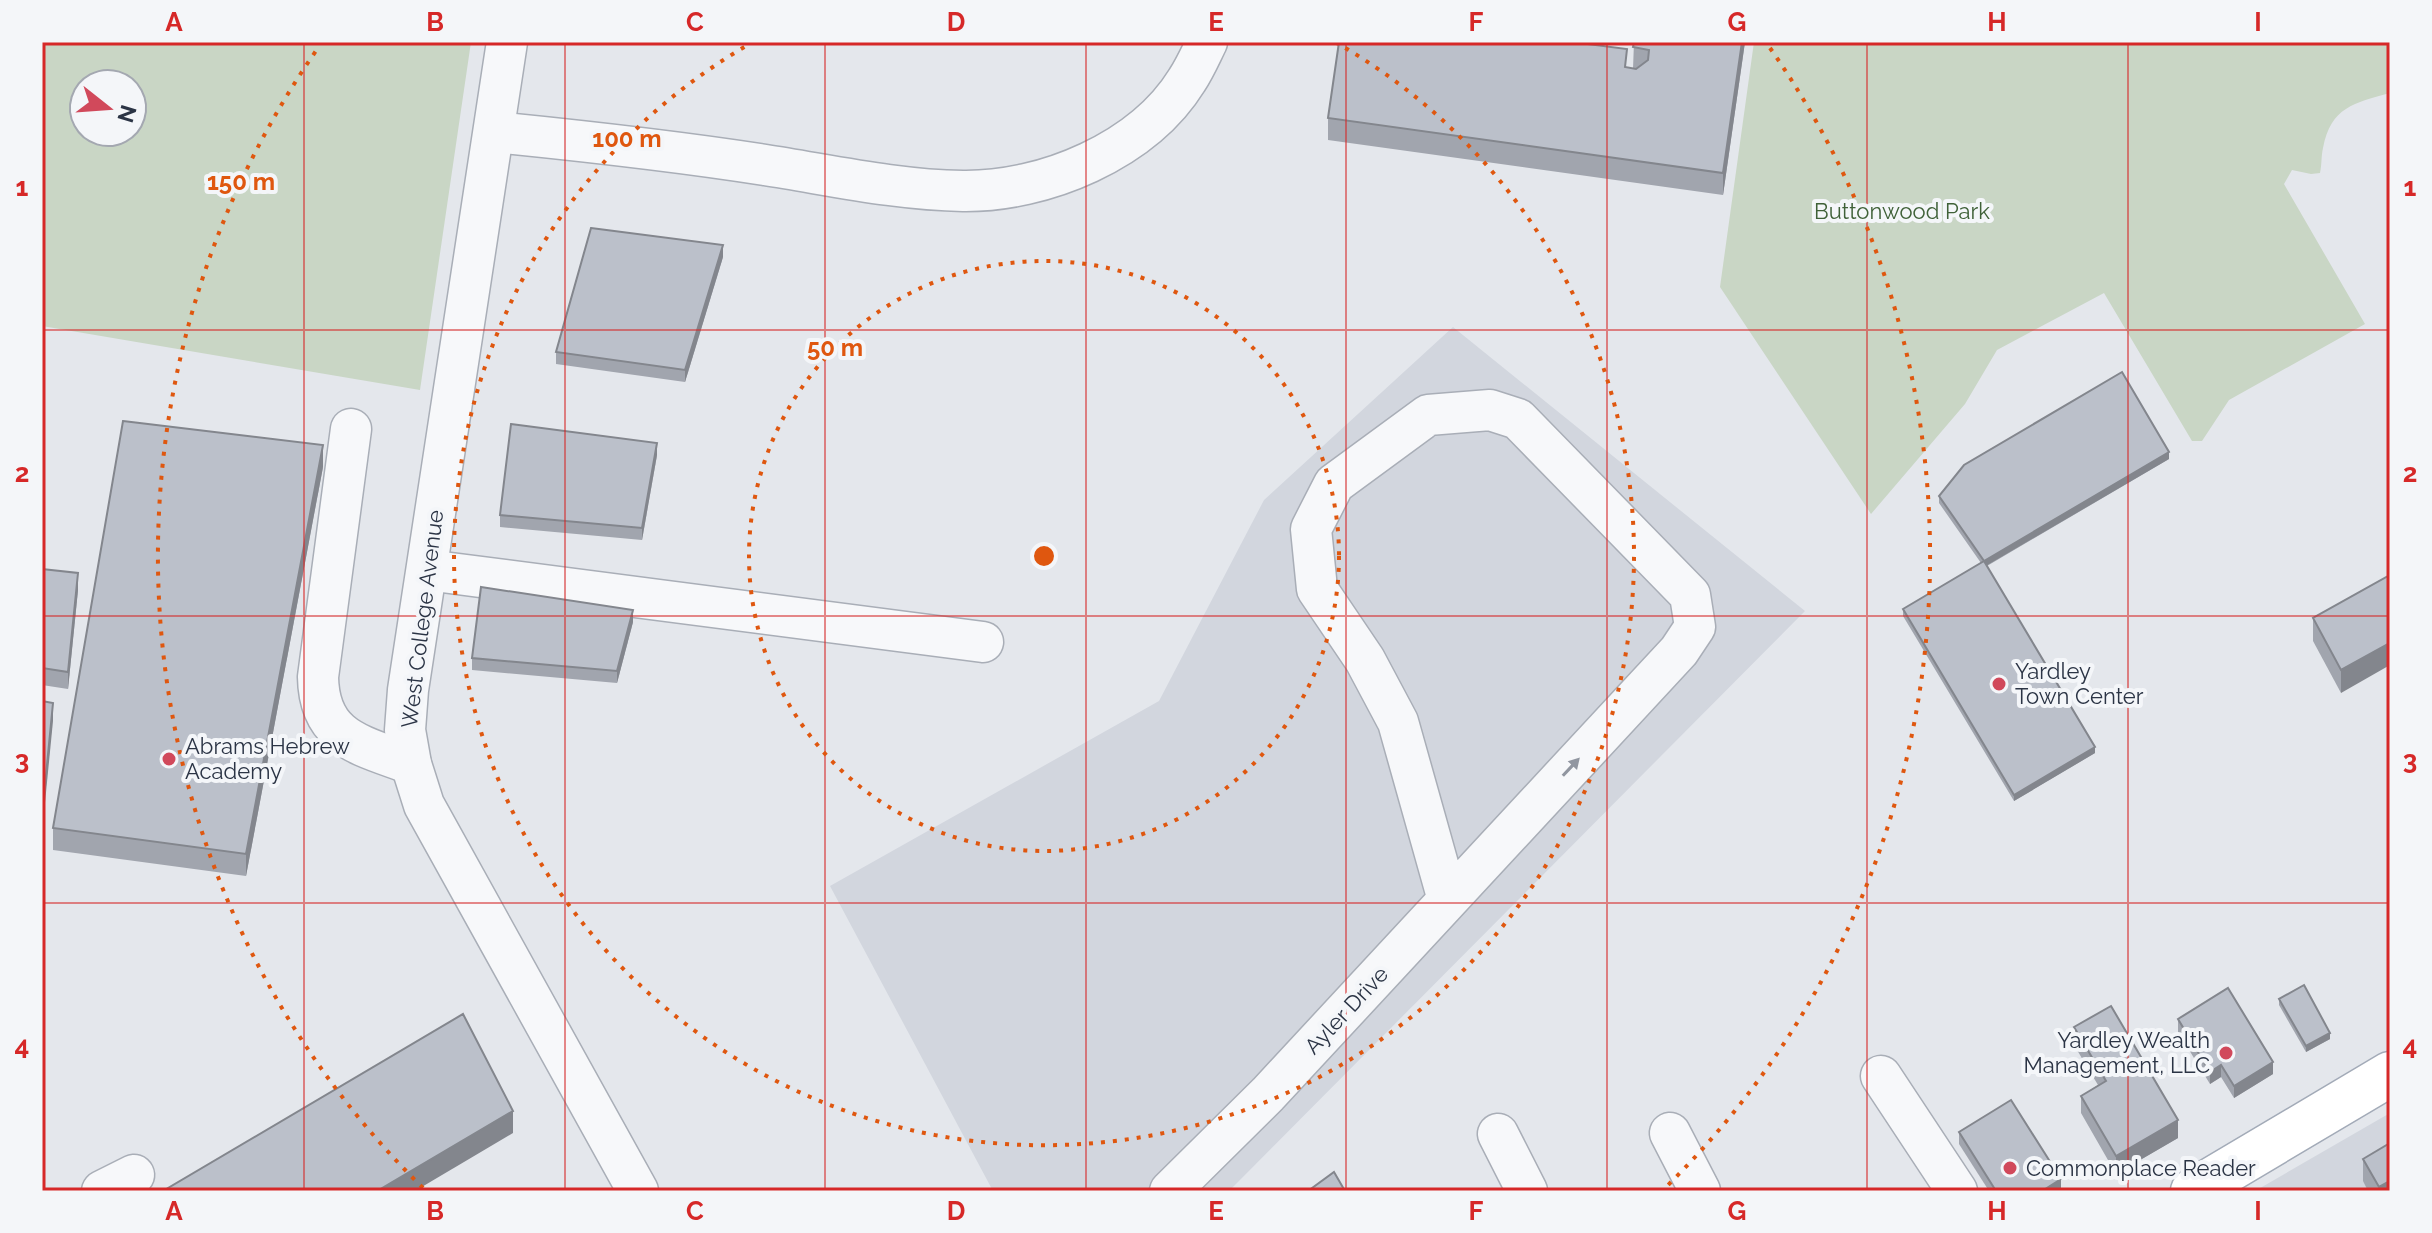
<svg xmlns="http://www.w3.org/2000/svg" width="2432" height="1233" viewBox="0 0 2432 1233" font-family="Raleway,sans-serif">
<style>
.built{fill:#d2d6de}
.green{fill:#c9d6c5;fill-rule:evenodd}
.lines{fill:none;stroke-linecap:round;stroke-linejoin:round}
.minor-casing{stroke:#a9aeb7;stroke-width:43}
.major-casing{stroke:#a3abb8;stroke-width:47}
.minor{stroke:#f7f8fa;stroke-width:40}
.major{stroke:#fff;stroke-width:44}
.wall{fill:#a1a5ae}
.shaded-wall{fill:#83868d}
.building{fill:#bbc0ca;stroke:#83868d;stroke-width:2}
.oneway{fill:#9196a0}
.grid{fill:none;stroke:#d62828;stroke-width:2;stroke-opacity:0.55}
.ring{fill:none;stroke:#df570f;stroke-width:4;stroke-dasharray:4 8}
.poi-dot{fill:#d1495b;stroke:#f4f6f9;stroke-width:3}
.labels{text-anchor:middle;stroke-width:8;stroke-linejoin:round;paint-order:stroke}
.park-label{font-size:22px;fill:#3f6138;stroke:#f4f6f9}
.street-label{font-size:22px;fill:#2b3445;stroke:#f4f6f9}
.poi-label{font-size:22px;fill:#2b3445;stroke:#f4f6f9;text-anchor:start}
.centre{fill:#df570f;stroke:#f4f6f9;stroke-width:4}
.ring-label{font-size:24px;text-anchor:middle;font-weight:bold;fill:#df570f;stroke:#f4f6f9;stroke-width:8;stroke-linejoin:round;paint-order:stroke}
.neatline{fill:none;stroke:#d62828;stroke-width:3}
.grid-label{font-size:26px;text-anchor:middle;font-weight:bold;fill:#d62828}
</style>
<rect width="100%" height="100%" fill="#e4e7ec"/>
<g class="built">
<path d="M 1453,327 L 1805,611 L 1229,1191 L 993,1191 L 830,886 L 1159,701 L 1264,500 Z"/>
<path d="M 2390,1113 L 2390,1191 L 2255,1191 Z"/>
</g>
<g class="green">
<path d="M 42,42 L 471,42 L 420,390 L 42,326 ZM 84,84 L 132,84 L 132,132 L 84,132 Z"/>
<path d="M 1754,42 L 2390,42 L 2390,93 C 2354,103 2331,107 2323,148 C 2321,157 2322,164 2320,173 L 2311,174 L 2292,170 L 2284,184 L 2365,324 L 2229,400 L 2202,441 L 2192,441 L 2104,293 L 1997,350 L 1965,404 L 1871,514 L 1720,287 Z"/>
</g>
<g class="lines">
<defs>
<g id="minor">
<path d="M 507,42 L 408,690 L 405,730 L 411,764 L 424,805 L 638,1191"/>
<path d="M 494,132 C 584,141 675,151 765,165 C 830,175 897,190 963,191 C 1044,192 1143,151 1187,80 C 1195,68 1201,54 1207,42"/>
<path d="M 351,429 L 318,677 C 319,739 361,745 411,764"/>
<path d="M 427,570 L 983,642"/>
<path d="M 1881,1076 L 1957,1191"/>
<path d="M 1670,1133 L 1700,1191"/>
<path d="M 1498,1134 L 1527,1191"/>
<path d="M 102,1191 L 134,1175"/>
<path d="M 1170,1191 L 1268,1094 L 1679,651 L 1695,627 L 1690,595 L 1518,419 L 1490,410 L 1428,415 L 1334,484 L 1311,529 L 1317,589 L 1365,660 L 1398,722 L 1448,900"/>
</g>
<path id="major" d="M 2193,1191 L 2390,1074"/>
</defs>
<use href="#minor" class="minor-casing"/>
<use href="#major" class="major-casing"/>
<use href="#minor" class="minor"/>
<use href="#major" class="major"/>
</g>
<g class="wall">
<path d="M 1634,42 L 1745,42 L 1723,195 L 1328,140 L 1328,118 L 1627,68 L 1633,69 Z"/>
<path d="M 723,257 L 685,382 L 556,364 L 556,352 Z"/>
<path d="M 657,455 L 642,540 L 500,527 L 500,515 Z"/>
<path d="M 2169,459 L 1987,566 L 2095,753 L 2014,801 L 1903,616 L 1903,609 L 1981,563 L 1939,503 L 1939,496 Z"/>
<path d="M 323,467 L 246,876 L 53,850 L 53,828 Z"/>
<path d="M 42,569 L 78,590 L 68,689 L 42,685 Z"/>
<path d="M 2390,575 L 2341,693 L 2313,641 L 2313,618 Z"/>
<path d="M 633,622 L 617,683 L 472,670 L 472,658 Z"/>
<path d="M 2279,999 L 2330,1039 L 2306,1052 L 2279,1005 Z"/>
<path d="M 2178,1019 L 2273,1074 L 2234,1098 L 2221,1077 L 2210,1084 L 2178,1032 Z"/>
<path d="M 2074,1027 L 2178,1138 L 2116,1174 L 2081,1113 L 2081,1096 L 2098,1085 L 2074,1045 Z"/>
<path d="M 1959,1132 L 2061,1191 L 1989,1191 L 1959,1144 Z"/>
<path d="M 2363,1159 L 2390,1191 L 2368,1191 L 2363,1181 Z"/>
</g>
<g class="shaded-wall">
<path d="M 1742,42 L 1745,42 L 1723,195 L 1723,173 Z"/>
<path d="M 723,245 L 723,257 L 685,382 L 685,370 Z"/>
<path d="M 657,443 L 657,455 L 642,540 L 642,528 Z"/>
<path d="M 323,445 L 323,467 L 246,876 L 246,854 Z"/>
<path d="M 2169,452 L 2169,459 L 1984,567 L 1984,561 Z"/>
<path d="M 78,573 L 78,590 L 68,689 L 68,672 Z"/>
<path d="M 633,610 L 633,622 L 617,683 L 617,671 Z"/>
<path d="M 2390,643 L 2390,665 L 2341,693 L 2341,670 Z"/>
<path d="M 53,703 L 53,721 L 43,823 L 43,806 Z"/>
<path d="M 2095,747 L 2095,753 L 2014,801 L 2014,795 Z"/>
<path d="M 2330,1033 L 2330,1039 L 2306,1052 L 2306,1046 Z"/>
<path d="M 2273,1062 L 2273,1074 L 2234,1098 L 2234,1086 Z"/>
<path d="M 2221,1065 L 2221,1077 L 2210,1084 L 2210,1072 Z"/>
<path d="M 513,1111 L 513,1133 L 415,1191 L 377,1191 Z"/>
<path d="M 2178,1120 L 2178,1138 L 2116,1174 L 2116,1156 Z"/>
<path d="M 2061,1179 L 2061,1191 L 2042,1191 Z"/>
<path d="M 2390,1181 L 2390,1191 L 2379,1191 L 2379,1187 Z"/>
</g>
<g class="building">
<path d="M 1339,42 L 1572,42 L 1627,49 L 1625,67 L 1636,69 L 1648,60 L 1649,50 L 1633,47 L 1634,42 L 1742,42 L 1723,173 L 1328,118 Z"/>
<path d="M 591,228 L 723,245 L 685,370 L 556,352 Z"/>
<path d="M 2122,372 L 2169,452 L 1984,561 L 2095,747 L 2014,795 L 1903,609 L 1984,561 L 1939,496 L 1964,465 Z"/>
<path d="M 123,421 L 323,445 L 246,854 L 53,828 Z"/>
<path d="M 511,424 L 657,443 L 642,528 L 500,515 Z"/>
<path d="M 42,569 L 78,573 L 68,672 L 42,668 Z"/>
<path d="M 2390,575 L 2390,643 L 2341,670 L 2313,618 Z"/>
<path d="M 481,587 L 633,610 L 617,671 L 472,658 Z"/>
<path d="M 42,701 L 53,703 L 43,806 L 42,806 Z"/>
<path d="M 2304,985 L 2330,1033 L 2306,1046 L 2279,999 Z"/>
<path d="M 2228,988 L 2273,1062 L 2234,1086 L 2221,1065 L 2210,1072 L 2178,1019 Z"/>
<path d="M 2111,1006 L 2178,1120 L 2116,1156 L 2081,1096 L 2106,1081 L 2074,1027 Z"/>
<path d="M 463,1014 L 513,1111 L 377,1191 L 163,1191 Z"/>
<path d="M 2011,1100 L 2061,1179 L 2042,1191 L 1996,1191 L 1959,1132 Z"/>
<path d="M 2390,1143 L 2390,1181 L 2379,1187 L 2363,1159 Z"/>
<path d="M 1334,1172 L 1345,1191 L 1308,1191 Z"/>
</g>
<defs><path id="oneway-solid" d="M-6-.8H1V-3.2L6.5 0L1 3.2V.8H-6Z" transform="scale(2)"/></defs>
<use class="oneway" href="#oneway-solid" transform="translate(1571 767) rotate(-47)"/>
<path class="grid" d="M 304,42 L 304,1191M 565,42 L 565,1191M 825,42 L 825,1191M 1086,42 L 1086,1191M 1346,42 L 1346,1191M 1607,42 L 1607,1191M 1867,42 L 1867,1191M 2128,42 L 2128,1191M 42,330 L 2390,330M 42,616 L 2390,616M 42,903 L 2390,903"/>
<g class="ring">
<circle cx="1044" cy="556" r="295"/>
<path d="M1335 42A590 590 0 1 1 753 42"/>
<path d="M423 1188A886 886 0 0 1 318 48M1770 48A886 886 0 0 1 1665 1188"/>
</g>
<g class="poi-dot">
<circle cx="1999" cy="684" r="8"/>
<circle cx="169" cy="759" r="8"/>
<circle cx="2226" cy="1053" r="8"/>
<circle cx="2010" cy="1168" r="8"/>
</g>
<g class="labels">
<g class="park-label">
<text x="1902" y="219">Buttonwood Park</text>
</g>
<g class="street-label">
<text transform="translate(422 619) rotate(-83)" y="8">West College Avenue</text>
<text transform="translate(1346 1010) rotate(-47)" y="8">Ayler Drive</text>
</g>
<g class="poi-label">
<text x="2015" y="679">Yardley<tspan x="2015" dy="25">Town Center</tspan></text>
<text x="185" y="754">Abrams Hebrew<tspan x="185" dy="25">Academy</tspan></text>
<text x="2210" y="1048" text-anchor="end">Yardley Wealth<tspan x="2210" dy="25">Management, LLC</tspan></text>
<text x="2026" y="1176">Commonplace Reader</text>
</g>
</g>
<circle cx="1044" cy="556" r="12" class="centre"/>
<g class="ring-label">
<text x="627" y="147">100 m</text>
<text x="241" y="190">150 m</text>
<text x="835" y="356">50 m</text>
</g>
<rect width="2432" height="1233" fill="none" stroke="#f4f6f9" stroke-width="88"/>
<g transform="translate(108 108) rotate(107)"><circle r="38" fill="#f4f6f9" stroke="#a4a8b1" stroke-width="2"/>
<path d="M0-6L14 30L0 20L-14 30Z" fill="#d1495b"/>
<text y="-12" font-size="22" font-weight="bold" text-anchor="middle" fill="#2b3445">N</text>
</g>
<rect x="44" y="44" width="2344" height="1145" class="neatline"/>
<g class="grid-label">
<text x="174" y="31">A</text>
<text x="435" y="31">B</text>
<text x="695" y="31">C</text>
<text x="956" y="31">D</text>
<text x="1216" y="31">E</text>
<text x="1476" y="31">F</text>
<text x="1737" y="31">G</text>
<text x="1997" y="31">H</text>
<text x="2258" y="31">I</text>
<text x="22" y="196">1</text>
<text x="2410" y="196">1</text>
<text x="22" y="482">2</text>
<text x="2410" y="482">2</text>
<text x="22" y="769">3</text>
<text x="2410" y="769">3</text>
<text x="22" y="1055">4</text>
<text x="2410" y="1055">4</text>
<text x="174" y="1220">A</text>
<text x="435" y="1220">B</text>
<text x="695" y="1220">C</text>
<text x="956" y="1220">D</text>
<text x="1216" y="1220">E</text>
<text x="1476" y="1220">F</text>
<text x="1737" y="1220">G</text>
<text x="1997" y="1220">H</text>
<text x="2258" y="1220">I</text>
</g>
</svg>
